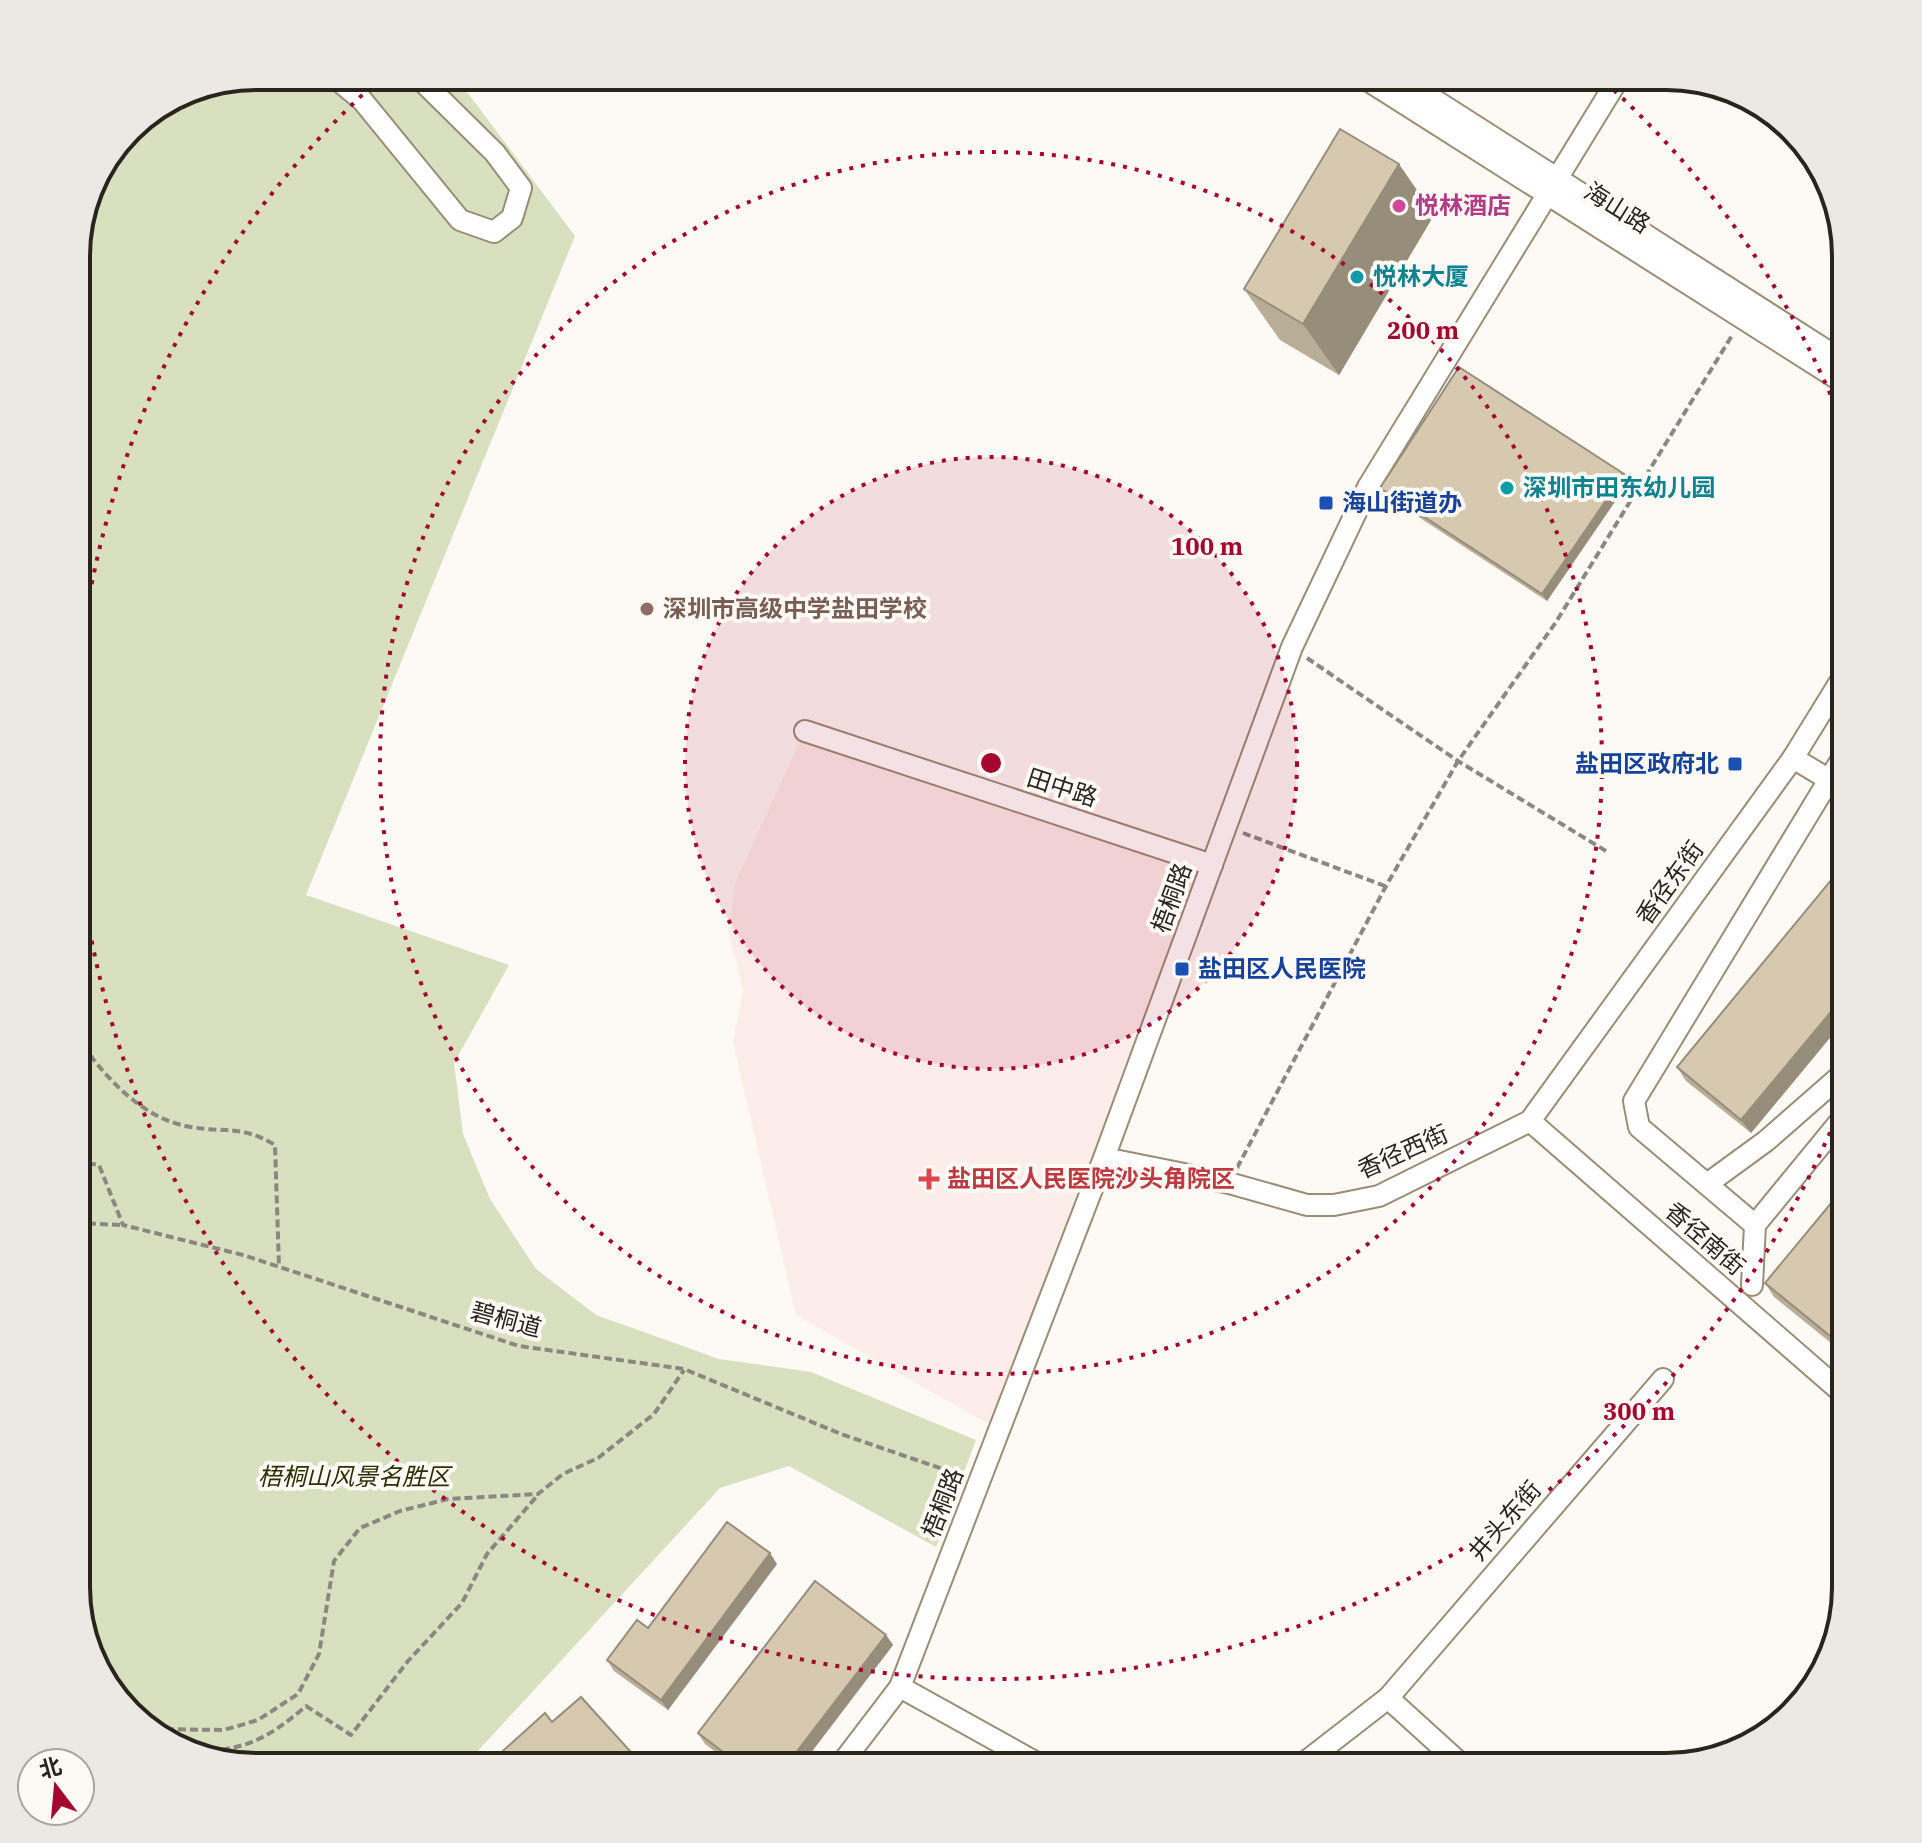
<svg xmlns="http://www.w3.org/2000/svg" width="1922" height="1843" viewBox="0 0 1922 1843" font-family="'IBM Plex Serif','Noto Sans SC',serif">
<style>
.medical{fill:#fcede8}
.green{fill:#d8e0c0}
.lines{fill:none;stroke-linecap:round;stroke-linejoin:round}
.minor-casing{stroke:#9a8d76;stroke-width:24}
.path{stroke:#8c8881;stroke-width:4;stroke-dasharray:8 4;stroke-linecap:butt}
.minor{stroke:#fff;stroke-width:20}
.wall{fill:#b8ad97}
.shaded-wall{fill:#968d7b}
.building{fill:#d6c9b0;stroke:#968d7b;stroke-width:2}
.ring{fill:none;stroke:#a4062f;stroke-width:4;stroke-dasharray:4 8}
.hotel-dot{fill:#d1479c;stroke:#fdfaf5;stroke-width:3}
.culture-dot{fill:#0f9aa8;stroke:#fdfaf5;stroke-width:3}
.transit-dot{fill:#1a4fb4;stroke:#fdfaf5;stroke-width:3}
.education-dot{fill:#8d6e63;stroke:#fdfaf5;stroke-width:3}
.health-dot{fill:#e0444e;stroke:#fdfaf5;stroke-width:3}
.labels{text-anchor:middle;stroke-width:8;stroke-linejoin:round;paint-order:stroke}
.hotel-label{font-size:24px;font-weight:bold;fill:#b23c85;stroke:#fdfaf5;text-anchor:start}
.street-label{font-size:24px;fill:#2a251c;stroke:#fdfaf5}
.culture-label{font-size:24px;font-weight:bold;fill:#0d838f;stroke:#fdfaf5;text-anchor:start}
.transit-label{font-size:24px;font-weight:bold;fill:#164399;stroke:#fdfaf5;text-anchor:start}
.education-label{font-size:24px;font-weight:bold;fill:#785e54;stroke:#fdfaf5;text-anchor:start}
.health-label{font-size:24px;font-weight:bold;fill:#be3a42;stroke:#fdfaf5;text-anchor:start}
.park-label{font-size:24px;font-style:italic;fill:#282f04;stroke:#fdfaf5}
.rim{fill:none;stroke:#2a251c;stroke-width:4}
.centre{fill:#a4062f;stroke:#fdfaf5;stroke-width:4}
.ring-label{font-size:24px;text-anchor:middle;font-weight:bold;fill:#a4062f;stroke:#fdfaf5;stroke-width:8;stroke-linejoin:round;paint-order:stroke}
</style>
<rect width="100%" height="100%" fill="#fdfaf5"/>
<path class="medical" d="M 805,731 L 1212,865 L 999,1430 L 796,1315 L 733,1042 L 743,990 L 729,934 L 736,881 Z"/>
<path class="green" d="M 256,76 L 455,76 L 575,236 L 306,895 L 509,965 L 454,1063 L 463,1134 L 490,1199 L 536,1269 L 596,1315 L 719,1359 L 811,1372 L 976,1440 L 936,1547 L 789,1466 L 720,1488 L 463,1767 L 256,1767 L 187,1753 L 121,1706 L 90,1655 L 76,1587 L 76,244 L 95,176 L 137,121 L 188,90 Z"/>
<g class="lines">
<defs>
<g id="minor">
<path d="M 333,76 L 362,100 L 460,220 L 494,232 L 512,218 L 521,188 L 495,153 L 417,76"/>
<path d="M 1361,76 L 1846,384"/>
<path d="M 1397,76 L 1846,363"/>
<path d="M 1842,305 L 1846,298"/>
<path d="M 805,731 L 1212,865"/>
<path d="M 1793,758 L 1828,779"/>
<path d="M 1530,1121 L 1846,1396"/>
<path d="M 1104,1158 L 1229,1183 L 1307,1205 L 1334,1205 L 1379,1196 L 1530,1121 L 1793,758 L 1846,672"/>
<path d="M 1707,1184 L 1766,1141 L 1846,1071"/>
<path d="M 1755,1225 L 1639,1127 L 1634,1101 L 1846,752"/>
<path d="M 1752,1285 L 1755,1225 L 1846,1114"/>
<path d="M 900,1687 L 1044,1767"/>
<path d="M 1388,1698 L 1464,1767"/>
<path d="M 839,1767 L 900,1687 L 1104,1158 L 1292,647 L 1368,487 L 1620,76"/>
<path d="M 1299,1767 L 1388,1698 L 1663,1379"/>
</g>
</defs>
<use href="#minor" class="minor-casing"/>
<g class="path">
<path d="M 1307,658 L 1458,761 L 1606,851"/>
<path d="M 1243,833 L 1385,886"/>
<path d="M 76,1036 C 104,1076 141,1119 191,1127 C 226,1133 242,1125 275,1145 L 279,1267"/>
<path d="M 76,1162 L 99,1165 L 123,1225 L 243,1255 L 519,1346 L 684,1369 L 841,1434 L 960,1475"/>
<path d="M 1237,1168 L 1386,886 L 1458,761 L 1556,622 L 1733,334"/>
<path d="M 76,1223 L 122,1225"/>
<path d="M 154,1729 L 224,1730 L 258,1720 L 298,1694 L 319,1654 L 334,1561 L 360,1528 L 400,1511 L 448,1499 L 538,1494 L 563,1474 L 598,1458 L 654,1414 L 684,1370"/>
<path d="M 186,1753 C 243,1750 263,1743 306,1706 L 351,1735 L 408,1661 L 462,1603 L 487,1554 L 537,1496"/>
</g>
<use href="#minor" class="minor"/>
</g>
<g class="wall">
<path d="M 1528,76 L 1555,76 L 1547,88 Z"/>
<path d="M 1434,215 L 1339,375 L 1280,340 L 1244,289 Z"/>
<path d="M 1629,481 L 1547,601 L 1385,495 L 1380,488 Z"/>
<path d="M 1846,862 L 1846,1021 L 1843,1022 L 1751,1133 L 1686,1081 L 1677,1067 Z"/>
<path d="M 1846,1185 L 1846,1355 L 1774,1297 L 1765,1283 Z"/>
<path d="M 777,1564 L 668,1710 L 614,1671 L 607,1660 L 648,1628 Z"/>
<path d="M 886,1635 L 893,1645 L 800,1767 L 736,1767 L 705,1744 L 698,1733 Z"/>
<path d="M 552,1722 L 639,1761 L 643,1767 L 485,1767 Z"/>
</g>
<g class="shaded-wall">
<path d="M 1538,76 L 1555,76 L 1547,88 Z"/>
<path d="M 1399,164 L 1434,215 L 1339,375 L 1303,324 Z"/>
<path d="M 1624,474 L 1629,481 L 1547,601 L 1542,594 Z"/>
<path d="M 1834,1008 L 1843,1022 L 1751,1133 L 1741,1120 Z"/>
<path d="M 770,1553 L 777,1564 L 668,1710 L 661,1700 Z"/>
<path d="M 886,1635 L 893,1645 L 800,1767 L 785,1767 Z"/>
</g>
<g class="building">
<path d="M 1340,129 L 1399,164 L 1303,324 L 1244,289 Z"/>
<path d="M 1459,367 L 1624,474 L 1542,594 L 1380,488 Z"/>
<path d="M 1846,862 L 1846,1004 L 1834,1008 L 1741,1120 L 1677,1067 Z"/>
<path d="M 1846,1185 L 1846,1349 L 1765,1283 Z"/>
<path d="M 727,1522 L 770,1553 L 661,1700 L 607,1660 L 637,1620 L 648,1628 Z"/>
<path d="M 815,1581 L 886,1635 L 785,1767 L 743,1767 L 698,1733 Z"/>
<path d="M 581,1697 L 639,1761 L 633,1767 L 485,1767 L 545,1713 L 552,1722 Z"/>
</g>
<circle cx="991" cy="763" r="306" fill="#a4062f" fill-opacity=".12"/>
<g class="ring">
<circle cx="991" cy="763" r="306"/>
<circle cx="991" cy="763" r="611"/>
<path d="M1844 1099A917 917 0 0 1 77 835M77 691A917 917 0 0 1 383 76M1605 82A917 917 0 0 1 1844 427"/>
</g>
<circle class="hotel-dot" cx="1399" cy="206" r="8"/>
<g class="culture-dot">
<circle cx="1357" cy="277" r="8"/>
<circle cx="1507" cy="488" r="8"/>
</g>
<g class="transit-dot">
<rect x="1318" y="495" width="16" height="16" rx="4"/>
<rect x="1727" y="756" width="16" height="16" rx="4"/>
<rect x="1174" y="961" width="16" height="16" rx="4"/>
</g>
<circle class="education-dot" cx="647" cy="609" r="8"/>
<path class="health-dot" d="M925 1167h8v8h8v8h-8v8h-8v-8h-8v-8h8z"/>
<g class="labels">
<g class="hotel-label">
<text x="1415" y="214">悦林酒店</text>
</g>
<g class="street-label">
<text transform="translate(1617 208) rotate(32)" y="8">海山路</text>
<text transform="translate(1062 788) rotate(18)" y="8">田中路</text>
<text transform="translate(1670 883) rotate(-54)" y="8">香径东街</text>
<text transform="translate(1172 898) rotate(-70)" y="8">梧桐路</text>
<text transform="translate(1403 1152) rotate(-24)" y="8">香径西街</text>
<text transform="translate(1705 1239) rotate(41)" y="8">香径南街</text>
<text transform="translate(506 1320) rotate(15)" y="8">碧桐道</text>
<text transform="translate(943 1503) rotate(-69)" y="8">梧桐路</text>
<text transform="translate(1505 1521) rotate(-49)" y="8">井头东街</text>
</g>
<g class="culture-label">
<text x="1373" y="285">悦林大厦</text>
<text x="1523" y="496">深圳市田东幼儿园</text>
</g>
<g class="transit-label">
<text x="1342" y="511">海山街道办</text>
<text x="1719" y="772" text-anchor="end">盐田区政府北</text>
<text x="1198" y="977">盐田区人民医院</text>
</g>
<g class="education-label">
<text x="663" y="617">深圳市高级中学盐田学校</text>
</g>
<g class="health-label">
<text x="947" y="1187">盐田区人民医院沙头角院区</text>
</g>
<g class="park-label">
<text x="354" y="1485">梧桐山风景名胜区</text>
</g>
</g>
<path d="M0 0H1922V1843H0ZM256 90H1666A166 166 0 0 1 1832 256V1587A166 166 0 0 1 1666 1753H256A166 166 0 0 1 90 1587V256A166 166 0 0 1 256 90Z" fill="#ece9e4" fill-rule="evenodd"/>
<path class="rim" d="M256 90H1666A166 166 0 0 1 1832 256V1587A166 166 0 0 1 1666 1753H256A166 166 0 0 1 90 1587V256A166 166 0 0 1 256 90Z"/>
<circle cx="991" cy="763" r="12" class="centre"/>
<g class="ring-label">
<text x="1423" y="339">200 m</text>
<text x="1207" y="555">100 m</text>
<text x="1639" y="1420">300 m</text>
</g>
<g transform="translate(56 1787) rotate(344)"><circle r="38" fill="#fdfaf5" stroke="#a9a59e" stroke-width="2"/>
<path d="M0-6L14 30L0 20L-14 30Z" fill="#a4062f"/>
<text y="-12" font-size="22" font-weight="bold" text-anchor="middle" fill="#2a251c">北</text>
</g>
</svg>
